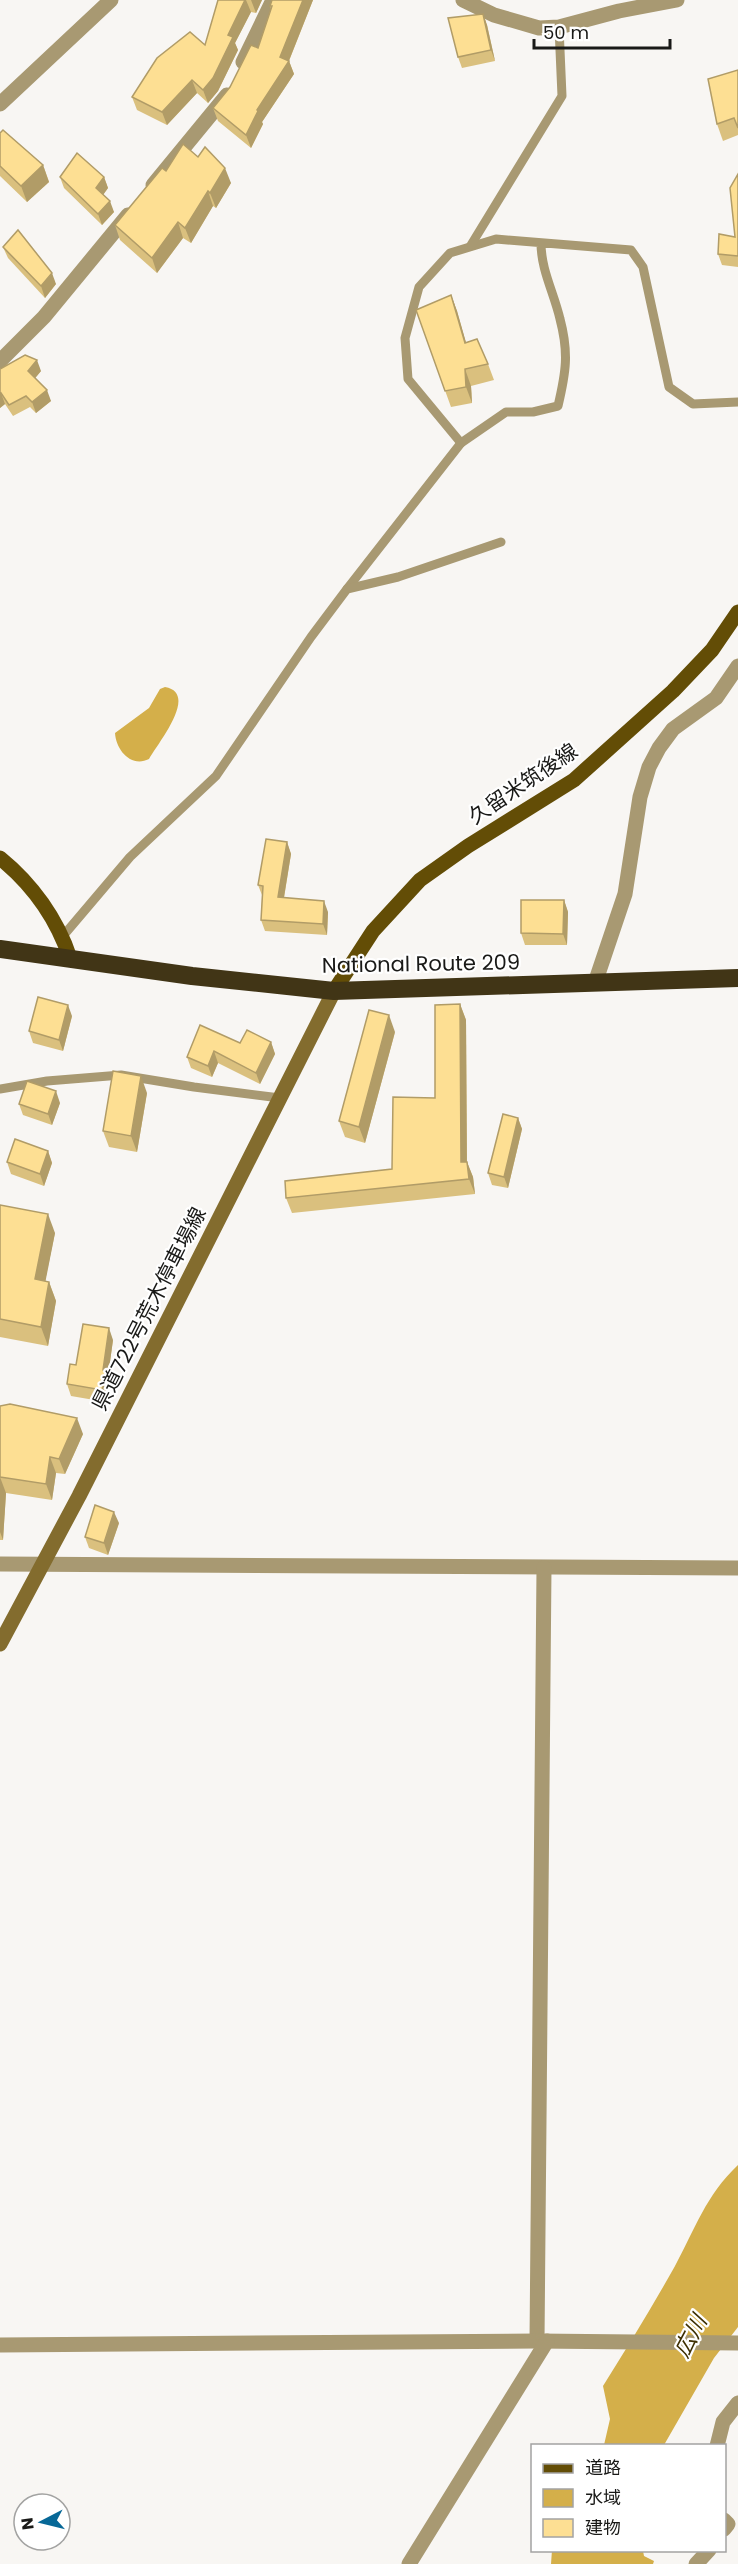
<svg xmlns="http://www.w3.org/2000/svg" width="738" height="2564" viewBox="0 0 738 2564" font-family="Poppins,'Noto Sans JP',sans-serif">
<style>
.water{fill:#d4af4a}
.lines{fill:none;stroke-linecap:round;stroke-linejoin:round}
.lane{stroke:#a89972;stroke-width:9}
.street{stroke:#a89972;stroke-width:15}
.secondary{stroke:#836c2e;stroke-width:15}
.primary{stroke:#634d06;stroke-width:15}
.highway{stroke:#413516;stroke-width:18}
.wall{fill:#dac07e}
.shaded-wall{fill:#b19c67}
.building{fill:#fddf93;stroke:#b19c67;stroke-width:1.5}
.labels{text-anchor:middle;stroke-width:4.5;stroke-linejoin:round;paint-order:stroke}
.street-label{font-size:21px;fill:#191917;stroke:#fff}
.water-label{font-size:22px;font-style:italic;fill:#3d2f02;stroke:#fff}
</style>
<rect width="100%" height="100%" fill="#f8f6f3"/>
<g class="water">
<path d="M 165,687 C 199,693 159,742 149,759 C 131,768 116,750 115,733 L 149,708 L 160,689 Z"/>
<path d="M 738,2165 L 738,2327 L 714,2358 L 664,2445 L 604,2445 L 610,2419 L 603,2386 C 628,2346 652,2307 675,2266 C 695,2229 706,2195 738,2165 Z"/>
<path d="M 552,2550 L 643,2551 L 644,2556 L 654,2561 L 653,2564 L 551,2564 Z"/>
</g>
<g class="lines">
<g class="lane">
<path d="M 541,243 C 541,270 554,293 560,319 C 569,353 566,372 558,406 L 533,412 L 506,412 L 461,443 L 408,379 L 405,338 L 419,287 L 450,253 L 496,239 L 631,250 L 643,267 L 669,387 L 693,404 L 738,402"/>
<path d="M 471,245 L 562,96 L 559,27"/>
<path d="M 347,589 L 461,443"/>
<path d="M 63,936 L 130,857 L 216,776 L 311,637 L 347,589 L 398,577 L 501,542"/>
<path d="M 0,1089 L 47,1081 L 121,1075 L 194,1087 L 280,1098"/>
</g>
<g class="street">
<path d="M 463,0 L 494,15 L 539,28 L 559,27 L 619,11 L 677,0"/>
<path d="M 243,62 L 273,0"/>
<path d="M 0,104 L 111,0"/>
<path d="M 153,185 L 227,95"/>
<path d="M 0,361 L 44,317 L 128,215"/>
<path d="M 595,983 L 625,894 L 640,797 L 649,767 L 659,748 L 673,729 L 716,698 L 738,666"/>
<path d="M 0,1564 L 738,1568"/>
<path d="M 537,2341 L 544,1568"/>
<path d="M 0,2345 L 537,2341 L 738,2343"/>
<path d="M 717,2446 L 723,2422 L 738,2403"/>
<path d="M 724,2520 L 728,2524 L 724,2529"/>
<path d="M 409,2564 L 547,2341"/>
<path d="M 696,2564 L 709,2550"/>
</g>
<path class="secondary" d="M 0,1644 L 79,1496 L 334,991"/>
<g class="primary">
<path d="M 0,858 C 32,884 57,919 70,958"/>
<path d="M 334,991 L 373,931 L 420,880 L 468,846 L 574,780 L 673,691 L 712,650 L 738,612"/>
</g>
<path class="highway" d="M 0,949 L 192,976 L 334,991 L 738,978"/>
</g>
<g class="wall">
<path d="M 218,0 L 262,0 L 256,13 L 251,12 L 235,43 L 238,50 L 218,91 L 208,103 L 197,93 L 167,125 L 137,110 L 132,97 L 205,45 Z"/>
<path d="M 272,0 L 313,0 L 289,61 L 294,74 L 262,122 L 263,124 L 251,148 L 218,121 L 213,108 L 230,87 L 258,48 L 271,9 L 270,6 Z"/>
<path d="M 483,14 L 487,25 L 495,61 L 462,68 L 458,57 Z"/>
<path d="M 738,70 L 738,135 L 723,141 L 717,124 Z"/>
<path d="M 0,133 L 43,165 L 49,182 L 27,202 L 0,176 Z"/>
<path d="M 198,157 L 231,183 L 216,208 L 213,206 L 191,243 L 183,238 L 157,273 L 120,240 L 115,225 L 166,171 Z"/>
<path d="M 738,174 L 738,267 L 722,265 L 718,254 L 735,237 Z"/>
<path d="M 60,177 L 104,177 L 108,188 L 103,195 L 114,212 L 102,225 L 64,188 Z"/>
<path d="M 3,247 L 56,284 L 45,298 L 8,258 Z"/>
<path d="M 451,295 L 457,311 L 466,343 L 488,364 L 494,380 L 471,386 L 472,403 L 451,407 L 416,310 Z"/>
<path d="M 0,369 L 41,371 L 35,378 L 51,401 L 36,413 L 30,407 L 13,416 L 5,404 L 0,408 Z"/>
<path d="M 287,842 L 291,854 L 284,898 L 328,912 L 327,935 L 265,931 L 261,920 L 262,895 L 258,885 Z"/>
<path d="M 564,900 L 568,912 L 567,945 L 525,945 L 521,933 Z"/>
<path d="M 460,1004 L 466,1020 L 467,1162 L 473,1177 L 475,1194 L 292,1213 L 286,1198 L 392,1169 L 435,1098 Z"/>
<path d="M 72,1016 L 63,1051 L 33,1043 L 29,1031 Z"/>
<path d="M 395,1032 L 365,1143 L 345,1137 L 339,1121 Z"/>
<path d="M 271,1042 L 275,1054 L 260,1084 L 218,1063 L 212,1077 L 191,1068 L 187,1057 L 240,1043 Z"/>
<path d="M 147,1093 L 137,1152 L 109,1147 L 103,1131 Z"/>
<path d="M 60,1103 L 52,1125 L 23,1115 L 19,1104 Z"/>
<path d="M 518,1118 L 522,1129 L 508,1188 L 492,1185 L 488,1173 Z"/>
<path d="M 48,1151 L 52,1163 L 44,1186 L 11,1174 L 7,1162 Z"/>
<path d="M 0,1205 L 55,1233 L 45,1281 L 49,1282 L 56,1301 L 48,1346 L 0,1337 Z"/>
<path d="M 113,1340 L 108,1376 L 110,1382 L 106,1402 L 71,1396 L 67,1384 L 76,1365 Z"/>
<path d="M 0,1406 L 83,1434 L 65,1474 L 56,1473 L 52,1500 L 6,1493 L 3,1540 L 0,1540 Z"/>
<path d="M 119,1523 L 108,1555 L 89,1548 L 85,1537 Z"/>
</g>
<g class="shaded-wall">
<path d="M 245,0 L 246,0 L 251,12 L 235,43 L 238,50 L 218,91 L 208,103 L 203,90 L 228,35 Z"/>
<path d="M 251,0 L 262,0 L 256,13 Z"/>
<path d="M 303,0 L 313,0 L 288,63 L 289,61 L 294,74 L 262,122 L 263,124 L 251,148 L 246,135 Z"/>
<path d="M 483,14 L 487,25 L 495,61 L 491,50 Z"/>
<path d="M 192,80 L 197,93 L 167,125 L 162,112 Z"/>
<path d="M 43,165 L 49,182 L 27,202 L 21,186 Z"/>
<path d="M 225,168 L 231,183 L 216,208 L 210,193 Z"/>
<path d="M 104,177 L 108,188 L 100,199 L 96,188 Z"/>
<path d="M 208,191 L 213,206 L 191,243 L 185,228 Z"/>
<path d="M 110,201 L 114,212 L 102,225 L 98,214 Z"/>
<path d="M 178,222 L 183,238 L 157,273 L 152,258 Z"/>
<path d="M 52,273 L 56,284 L 45,298 L 41,286 Z"/>
<path d="M 451,295 L 457,311 L 471,360 L 465,343 Z"/>
<path d="M 37,360 L 41,371 L 32,382 L 28,371 Z"/>
<path d="M 465,369 L 471,386 L 472,403 L 466,387 Z"/>
<path d="M 47,390 L 51,401 L 36,413 L 32,402 Z"/>
<path d="M 1,393 L 5,404 L 0,408 L 0,394 Z"/>
<path d="M 287,842 L 291,854 L 282,909 L 278,897 Z"/>
<path d="M 564,900 L 568,912 L 567,945 L 563,934 Z"/>
<path d="M 324,901 L 328,912 L 327,935 L 323,924 Z"/>
<path d="M 460,1004 L 466,1020 L 467,1178 L 461,1162 Z"/>
<path d="M 68,1005 L 72,1016 L 63,1051 L 59,1040 Z"/>
<path d="M 389,1015 L 395,1032 L 365,1143 L 359,1127 Z"/>
<path d="M 271,1042 L 275,1054 L 260,1084 L 256,1073 Z"/>
<path d="M 214,1051 L 218,1063 L 212,1077 L 208,1066 Z"/>
<path d="M 141,1076 L 147,1093 L 137,1152 L 131,1136 Z"/>
<path d="M 56,1091 L 60,1103 L 52,1125 L 48,1114 Z"/>
<path d="M 518,1118 L 522,1129 L 508,1188 L 504,1177 Z"/>
<path d="M 48,1151 L 52,1163 L 44,1186 L 40,1174 Z"/>
<path d="M 467,1162 L 473,1177 L 475,1194 L 469,1179 Z"/>
<path d="M 48,1214 L 55,1233 L 42,1299 L 35,1279 Z"/>
<path d="M 49,1282 L 56,1301 L 48,1346 L 41,1327 Z"/>
<path d="M 109,1328 L 113,1340 L 108,1376 L 110,1382 L 106,1402 L 102,1390 L 103,1370 Z"/>
<path d="M 77,1418 L 83,1434 L 65,1474 L 59,1459 Z"/>
<path d="M 50,1457 L 56,1473 L 52,1500 L 46,1484 Z"/>
<path d="M 0,1477 L 6,1493 L 3,1540 L 0,1532 Z"/>
<path d="M 114,1512 L 119,1523 L 108,1555 L 104,1543 Z"/>
</g>
<g class="building">
<path d="M 218,0 L 245,0 L 228,35 L 233,37 L 213,78 L 203,90 L 192,80 L 162,112 L 132,97 L 157,58 L 190,32 L 205,45 Z"/>
<path d="M 272,0 L 303,0 L 280,57 L 289,61 L 257,110 L 258,111 L 246,135 L 213,108 L 230,87 L 251,45 L 258,48 L 272,6 L 270,6 Z"/>
<path d="M 483,14 L 491,50 L 458,57 L 448,18 Z"/>
<path d="M 738,70 L 738,128 L 734,118 L 717,124 L 708,79 Z"/>
<path d="M 3,130 L 43,165 L 21,186 L 0,166 L 0,133 Z"/>
<path d="M 183,144 L 198,157 L 205,147 L 225,168 L 210,193 L 208,191 L 185,228 L 178,222 L 152,258 L 115,225 L 162,168 L 166,171 Z"/>
<path d="M 77,153 L 104,177 L 96,188 L 110,201 L 98,214 L 60,177 Z"/>
<path d="M 738,174 L 738,256 L 718,254 L 719,234 L 735,237 L 730,188 Z"/>
<path d="M 18,230 L 52,273 L 41,286 L 3,247 Z"/>
<path d="M 451,295 L 465,343 L 477,339 L 488,364 L 465,369 L 466,387 L 445,391 L 416,310 Z"/>
<path d="M 25,355 L 37,360 L 28,371 L 47,390 L 32,402 L 26,396 L 9,405 L 1,393 L 0,394 L 0,369 Z"/>
<path d="M 266,839 L 287,842 L 278,897 L 324,901 L 323,924 L 261,920 L 263,886 L 258,885 Z"/>
<path d="M 521,900 L 564,900 L 563,934 L 521,933 Z"/>
<path d="M 38,997 L 68,1005 L 59,1040 L 29,1031 Z"/>
<path d="M 460,1004 L 461,1162 L 467,1162 L 469,1179 L 286,1198 L 285,1181 L 392,1169 L 393,1097 L 435,1098 L 435,1005 Z"/>
<path d="M 369,1010 L 389,1015 L 359,1127 L 339,1121 Z"/>
<path d="M 200,1025 L 240,1043 L 247,1030 L 271,1042 L 256,1073 L 214,1051 L 208,1066 L 187,1057 Z"/>
<path d="M 113,1071 L 141,1076 L 131,1136 L 103,1131 Z"/>
<path d="M 27,1081 L 56,1091 L 48,1114 L 19,1104 Z"/>
<path d="M 503,1114 L 518,1118 L 504,1177 L 488,1173 Z"/>
<path d="M 15,1139 L 48,1151 L 40,1174 L 7,1162 Z"/>
<path d="M 0,1205 L 48,1214 L 35,1279 L 49,1282 L 41,1327 L 0,1319 Z"/>
<path d="M 83,1324 L 109,1328 L 103,1370 L 106,1371 L 102,1390 L 67,1384 L 70,1364 L 76,1365 Z"/>
<path d="M 10,1404 L 77,1418 L 59,1459 L 50,1457 L 46,1484 L 0,1477 L 0,1406 Z"/>
<path d="M 95,1505 L 114,1512 L 104,1543 L 85,1537 Z"/>
</g>
<g class="labels">
<g class="street-label">
<text transform="translate(523 784) rotate(-34)" y="7">久留米筑後線</text>
<text transform="translate(421 964) rotate(-1)" y="7">National Route 209</text>
<text transform="translate(149 1309) rotate(-63)" y="7">県道722号荒木停車場線</text>
</g>
<g class="water-label">
<text transform="translate(690 2336) rotate(-62)" y="8">広川</text>
</g>
</g>
<rect x="531" y="2444" width="195" height="108" fill="#ffffff" stroke="#a3a3a2" stroke-width="1.5"/>
<rect x="543" y="2464" width="30" height="9" fill="#634d06" stroke="#a3a3a2" stroke-width="1.5"/>
<text x="585" y="2474" font-size="18" fill="#191917">道路</text>
<rect x="543" y="2489" width="30" height="18" fill="#d4af4a" stroke="#a3a3a2" stroke-width="1.5"/>
<text x="585" y="2504" font-size="18" fill="#191917">水域</text>
<rect x="543" y="2519" width="30" height="18" fill="#fddf93" stroke="#a3a3a2" stroke-width="1.5"/>
<text x="585" y="2534" font-size="18" fill="#191917">建物</text>
<g transform="translate(42 2522) rotate(263)"><circle r="28" fill="#ffffff" stroke="#a3a3a2" stroke-width="1.5"/>
<path d="M0-4.5L10 22L0 15L-10 22Z" fill="#076897"/>
<text y="-9" font-size="16" font-weight="bold" text-anchor="middle" fill="#191917">N</text>
</g>
<path d="M534 39v9h136v-9" fill="none" stroke="#191917" stroke-width="3"/>
<text x="543" y="39" font-size="18" fill="#191917" stroke="#ffffff" stroke-width="4.5" paint-order="stroke">50 m</text>
</svg>
